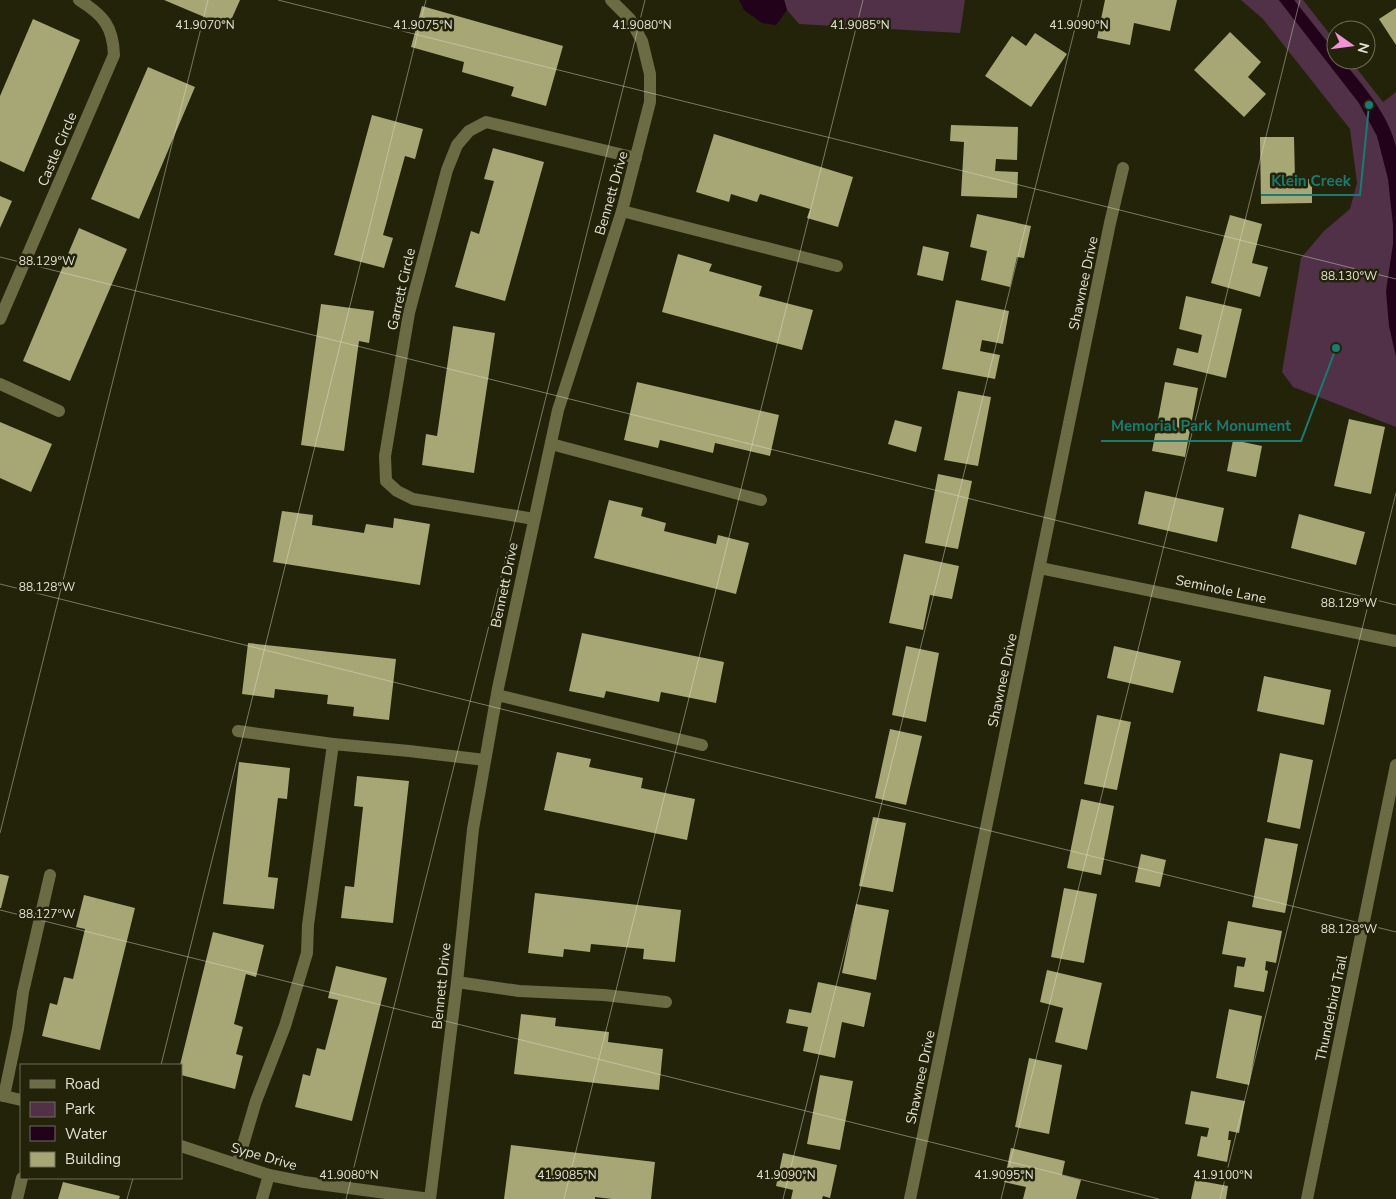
<svg xmlns="http://www.w3.org/2000/svg" width="1396" height="1199" viewBox="0 0 1396 1199" font-family="'Nunito Sans',sans-serif">
<style>
.green{fill:#503147}
.water{fill:#21021a}
.building{fill:#a7a776}
.lines{fill:none;stroke-linecap:round;stroke-linejoin:round}
.minor{stroke:#6b6c44;stroke-width:12}
.ticks{fill:none;stroke:#e1e2d3;stroke-width:1;stroke-opacity:0.45}
.labels{text-anchor:middle;stroke-width:5;stroke-linejoin:round;paint-order:stroke}
.street-label{font-size:14px;fill:#e1e2d3;stroke:#23230a}
.ticks-label{font-size:12px;text-anchor:middle;fill:#e1e2d3;stroke:#23230a;stroke-width:5;stroke-linejoin:round;paint-order:stroke}
.leader{fill:none;stroke:#1a7b73;stroke-width:2}
.callout-dot{fill:#1a7b73;stroke:#23230a;stroke-width:2}
.callout-label{font-size:15px;text-anchor:middle;font-weight:bold;fill:#1a7b73;stroke:#23230a;stroke-width:5;stroke-linejoin:round;paint-order:stroke}
</style>
<rect width="100%" height="100%" fill="#23230a"/>
<g class="green">
<path d="M 784,0 L 965,0 L 960,33 L 799,24 L 787,10 Z"/>
<path d="M 1241,0 L 1279,0 L 1359,103 L 1366,116 L 1377,106 L 1372,98 L 1342,60 L 1350,60 L 1383,102 L 1396,92 L 1396,427 L 1293,387 L 1282,372 L 1301,258 L 1324,231 L 1350,209 L 1357,183 L 1350,129 L 1263,19 Z"/>
<path d="M 1294,0 L 1303,0 L 1336,42 L 1336,53 Z"/>
</g>
<g class="water">
<path d="M 739,0 L 784,0 L 787,10 L 776,25 L 762,23 L 744,10 Z"/>
<path d="M 1279,0 L 1294,0 L 1336,53 L 1336,60 L 1342,60 C 1363,86 1388,113 1396,147 L 1396,357 L 1389,326 L 1386,291 L 1393,244 L 1393,225 L 1388,179 L 1377,136 L 1359,103 Z"/>
</g>
<g class="building">
<path d="M 164,0 L 240,0 L 228,27 Z"/>
<path d="M 1105,0 L 1177,0 L 1170,31 L 1134,23 L 1130,45 L 1097,38 Z"/>
<path d="M 422,6 L 563,46 L 546,106 L 511,96 L 514,87 L 462,72 L 464,62 L 411,47 Z"/>
<path d="M 1396,8 L 1396,45 L 1379,19 Z"/>
<path d="M 33,19 L 80,40 L 24,172 L 0,161 L 0,96 Z"/>
<path d="M 1230,32 L 1261,62 L 1248,77 L 1266,94 L 1244,117 L 1194,70 Z"/>
<path d="M 1035,33 L 1067,54 L 1031,107 L 985,76 L 1012,36 L 1026,46 Z"/>
<path d="M 148,67 L 195,87 L 139,219 L 91,199 Z"/>
<path d="M 372,115 L 423,129 L 415,159 L 405,156 L 383,235 L 393,238 L 384,268 L 334,255 Z"/>
<path d="M 951,125 L 1018,127 L 1017,160 L 996,159 L 995,171 L 1018,172 L 1017,198 L 961,196 L 964,142 L 950,141 Z"/>
<path d="M 714,134 L 853,177 L 838,227 L 807,218 L 810,209 L 760,194 L 757,202 L 731,194 L 729,202 L 696,192 Z"/>
<path d="M 1260,137 L 1294,137 L 1295,180 L 1312,179 L 1312,203 L 1261,204 Z"/>
<path d="M 493,148 L 544,162 L 505,301 L 455,287 L 471,231 L 479,234 L 494,181 L 484,179 Z"/>
<path d="M 0,196 L 12,201 L 0,228 Z"/>
<path d="M 977,214 L 1031,226 L 1024,258 L 1017,257 L 1010,287 L 981,280 L 987,251 L 970,247 Z"/>
<path d="M 1230,215 L 1262,224 L 1252,263 L 1268,267 L 1260,297 L 1211,283 Z"/>
<path d="M 79,228 L 127,249 L 70,381 L 23,361 Z"/>
<path d="M 923,246 L 949,252 L 943,281 L 917,275 Z"/>
<path d="M 678,254 L 712,264 L 709,271 L 762,286 L 759,296 L 813,310 L 802,350 L 662,312 Z"/>
<path d="M 1186,296 L 1242,309 L 1226,378 L 1173,365 L 1177,348 L 1198,353 L 1202,335 L 1179,329 Z"/>
<path d="M 956,300 L 1009,311 L 1003,344 L 982,340 L 980,351 L 1000,355 L 995,379 L 942,369 Z"/>
<path d="M 321,304 L 374,311 L 369,343 L 359,341 L 344,451 L 301,445 Z"/>
<path d="M 453,326 L 495,333 L 474,473 L 422,465 L 426,434 L 437,436 Z"/>
<path d="M 637,382 L 779,415 L 770,456 L 715,443 L 713,453 L 660,440 L 658,448 L 624,440 Z"/>
<path d="M 1165,382 L 1198,388 L 1185,457 L 1152,451 Z"/>
<path d="M 958,391 L 991,397 L 978,466 L 944,460 Z"/>
<path d="M 1349,419 L 1385,427 L 1371,494 L 1334,486 Z"/>
<path d="M 895,420 L 922,427 L 916,452 L 888,444 Z"/>
<path d="M 0,422 L 52,444 L 31,492 L 0,478 Z"/>
<path d="M 1233,440 L 1262,446 L 1256,477 L 1227,471 Z"/>
<path d="M 938,474 L 972,481 L 958,549 L 925,543 Z"/>
<path d="M 1145,491 L 1224,508 L 1217,542 L 1138,524 Z"/>
<path d="M 609,500 L 643,508 L 641,516 L 666,523 L 664,531 L 716,544 L 718,535 L 749,543 L 736,594 L 594,558 Z"/>
<path d="M 282,511 L 313,515 L 312,525 L 364,533 L 366,524 L 393,528 L 394,518 L 430,524 L 420,585 L 273,562 Z"/>
<path d="M 1299,514 L 1365,532 L 1356,565 L 1291,548 Z"/>
<path d="M 904,554 L 959,566 L 952,599 L 930,595 L 923,630 L 889,623 Z"/>
<path d="M 582,633 L 724,662 L 716,703 L 661,692 L 659,702 L 606,691 L 604,698 L 569,691 Z"/>
<path d="M 248,643 L 396,659 L 389,720 L 353,716 L 354,707 L 327,704 L 328,695 L 275,689 L 274,698 L 242,694 Z"/>
<path d="M 906,646 L 939,653 L 926,722 L 892,715 Z"/>
<path d="M 1114,646 L 1181,661 L 1173,693 L 1107,678 Z"/>
<path d="M 1264,676 L 1331,690 L 1324,725 L 1257,711 Z"/>
<path d="M 1097,715 L 1131,722 L 1117,790 L 1084,784 Z"/>
<path d="M 890,729 L 922,736 L 906,805 L 875,798 Z"/>
<path d="M 557,752 L 591,759 L 589,767 L 643,778 L 641,788 L 695,799 L 687,840 L 544,810 Z"/>
<path d="M 1280,753 L 1313,760 L 1300,829 L 1267,822 Z"/>
<path d="M 239,762 L 290,768 L 287,799 L 278,798 L 268,877 L 278,878 L 274,909 L 223,904 Z"/>
<path d="M 357,776 L 409,781 L 393,923 L 341,918 L 345,886 L 354,887 L 363,807 L 354,806 Z"/>
<path d="M 1081,799 L 1114,806 L 1101,875 L 1067,868 Z"/>
<path d="M 873,817 L 906,823 L 893,892 L 859,886 Z"/>
<path d="M 1265,838 L 1298,844 L 1285,913 L 1252,907 Z"/>
<path d="M 1141,854 L 1166,860 L 1160,887 L 1135,882 Z"/>
<path d="M 0,874 L 9,876 L 1,908 L 0,908 Z"/>
<path d="M 1064,888 L 1097,894 L 1084,963 L 1051,957 Z"/>
<path d="M 535,893 L 681,910 L 675,962 L 643,959 L 644,949 L 591,944 L 590,952 L 564,949 L 563,957 L 528,953 Z"/>
<path d="M 84,895 L 135,908 L 100,1050 L 42,1036 L 50,1003 L 57,1005 L 64,977 L 73,979 L 85,929 L 76,927 Z"/>
<path d="M 856,904 L 889,910 L 876,980 L 842,973 Z"/>
<path d="M 1228,921 L 1282,931 L 1276,963 L 1266,961 L 1265,970 L 1268,971 L 1264,992 L 1234,987 L 1237,966 L 1244,967 L 1246,958 L 1222,954 Z"/>
<path d="M 213,932 L 264,945 L 256,977 L 246,974 L 234,1024 L 243,1027 L 236,1054 L 243,1056 L 235,1089 L 181,1075 L 181,1065 L 180,1065 Z"/>
<path d="M 336,966 L 387,978 L 352,1121 L 295,1107 L 303,1074 L 310,1076 L 317,1048 L 325,1050 L 338,1000 L 328,998 Z"/>
<path d="M 1047,970 L 1102,983 L 1087,1050 L 1055,1042 L 1063,1008 L 1040,1002 Z"/>
<path d="M 818,982 L 871,993 L 864,1027 L 842,1022 L 835,1058 L 803,1051 L 808,1027 L 786,1023 L 789,1009 L 811,1013 Z"/>
<path d="M 1229,1009 L 1262,1016 L 1249,1085 L 1216,1078 Z"/>
<path d="M 521,1014 L 556,1018 L 555,1026 L 609,1032 L 608,1042 L 663,1049 L 659,1090 L 514,1074 Z"/>
<path d="M 1029,1058 L 1062,1065 L 1049,1134 L 1015,1127 Z"/>
<path d="M 820,1075 L 853,1081 L 840,1150 L 807,1144 Z"/>
<path d="M 1191,1091 L 1245,1101 L 1239,1133 L 1229,1131 L 1228,1140 L 1231,1140 L 1227,1162 L 1197,1156 L 1201,1136 L 1207,1137 L 1209,1128 L 1185,1124 Z"/>
<path d="M 511,1145 L 655,1162 L 651,1199 L 612,1199 L 595,1197 L 595,1199 L 504,1199 Z"/>
<path d="M 1011,1148 L 1065,1161 L 1062,1175 L 1081,1180 L 1076,1199 L 1023,1199 L 1026,1187 L 1004,1182 Z"/>
<path d="M 783,1153 L 837,1165 L 830,1198 L 823,1196 L 822,1199 L 791,1199 L 793,1190 L 776,1186 Z"/>
<path d="M 1195,1180 L 1228,1186 L 1226,1199 L 1191,1199 Z"/>
<path d="M 63,1182 L 120,1196 L 119,1199 L 58,1199 Z"/>
</g>
<g class="lines">
<g class="minor">
<path d="M 622,211 L 837,266"/>
<path d="M 0,319 L 114,55 C 113,26 103,15 79,0"/>
<path d="M 0,384 L 59,411"/>
<path d="M 551,444 L 761,500"/>
<path d="M 534,519 L 413,499 L 397,491 L 386,481 L 385,456 L 409,313 L 447,170 L 457,145 L 469,131 L 486,122 L 636,158"/>
<path d="M 1040,568 L 1396,641"/>
<path d="M 497,695 L 702,745"/>
<path d="M 238,731 L 333,744"/>
<path d="M 457,982 L 519,991 L 604,995 L 666,1002"/>
<path d="M 0,1095 L 21,1100"/>
<path d="M 4,1096 L 18,1029 L 23,992 L 50,875"/>
<path d="M 181,1146 L 269,1175 L 304,1182 L 430,1199"/>
<path d="M 237,1165 L 256,1101 L 285,1026 L 307,953 L 308,925 L 333,744 L 409,751 L 485,760"/>
<path d="M 17,1199 L 22,1178"/>
<path d="M 262,1199 L 269,1175"/>
<path d="M 430,1199 L 457,982 L 473,829 L 498,688 L 558,410 L 622,211 L 650,102 L 650,74 L 642,41 L 630,19 L 611,0"/>
<path d="M 910,1199 L 1110,223 L 1123,168"/>
<path d="M 1307,1199 L 1396,765"/>
</g>
</g>
<path class="ticks" d="M 278,0 L 1396,279M 0,257 L 1396,605M 0,584 L 1396,932M 0,833 L 208,0M 0,910 L 1159,1199M 161,1065 L 426,0M 127,1199 L 133,1178M 346,1199 L 645,0M 564,1199 L 863,0M 783,1199 L 1082,0M 1001,1199 L 1300,0M 1220,1199 L 1396,493"/>
<g class="labels">
<g class="street-label">
<text transform="translate(57 149) rotate(-67)" y="5">Castle Circle</text>
<text transform="translate(611 193) rotate(-74)" y="5">Bennett Drive</text>
<text transform="translate(1083 283) rotate(-78)" y="5">Shawnee Drive</text>
<text transform="translate(401 289) rotate(-77)" y="5">Garrett Circle</text>
<text transform="translate(504 585) rotate(-78)" y="5">Bennett Drive</text>
<text transform="translate(1221 589) rotate(12)" y="5">Seminole Lane</text>
<text transform="translate(1002 680) rotate(-78)" y="5">Shawnee Drive</text>
<text transform="translate(441 986) rotate(-84)" y="5">Bennett Drive</text>
<text transform="translate(1331 1008) rotate(-78)" y="5">Thunderbird Trail</text>
<text transform="translate(920 1077) rotate(-78)" y="5">Shawnee Drive</text>
<text transform="translate(264 1156) rotate(16)" y="5">Sype Drive</text>
</g>
</g>
<g class="ticks-label">
<text x="423" y="29">41.9075°N</text>
<text x="642" y="29">41.9080°N</text>
<text x="860" y="29">41.9085°N</text>
<text x="1079" y="29">41.9090°N</text>
<text x="205" y="29">41.9070°N</text>
<text x="47" y="265">88.129°W</text>
<text x="1349" y="280">88.130°W</text>
<text x="47" y="591">88.128°W</text>
<text x="1349" y="607">88.129°W</text>
<text x="47" y="918">88.127°W</text>
<text x="1349" y="933">88.128°W</text>
<text x="349" y="1179">41.9080°N</text>
<text x="567" y="1179">41.9085°N</text>
<text x="786" y="1179">41.9090°N</text>
<text x="1004" y="1179">41.9095°N</text>
<text x="1223" y="1179">41.9100°N</text>
</g>
<path class="leader" d="M1369 105L1360 195H1261M1336 348L1301 441H1101"/>
<g class="callout-dot">
<circle cx="1369" cy="105" r="5"/>
<circle cx="1336" cy="348" r="5"/>
</g>
<g class="callout-label">
<text x="1311" y="186">Klein Creek</text>
<text x="1201" y="431">Memorial Park Monument</text>
</g>
<rect x="20" y="1064" width="162" height="115" fill="#23230a" stroke="#6f6f5a"/>
<rect x="30" y="1080" width="25" height="8" fill="#6b6c44" stroke="#6f6f5a"/>
<text x="65" y="1089" font-size="15" fill="#e1e2d3">Road</text>
<rect x="30" y="1102" width="25" height="15" fill="#503147" stroke="#6f6f5a"/>
<text x="65" y="1114" font-size="15" fill="#e1e2d3">Park</text>
<rect x="30" y="1126" width="25" height="15" fill="#21021a" stroke="#6f6f5a"/>
<text x="65" y="1139" font-size="15" fill="#e1e2d3">Water</text>
<rect x="30" y="1152" width="25" height="15" fill="#a7a776" stroke="#6f6f5a"/>
<text x="65" y="1164" font-size="15" fill="#e1e2d3">Building</text>
<g transform="translate(1351 45) rotate(104)"><circle r="24" fill="#23230a" stroke="#6f6f5a"/>
<path d="M0-4L9 19L0 12L-9 19Z" fill="#f391d6"/>
<text y="-8" font-size="14" font-weight="bold" text-anchor="middle" fill="#e1e2d3">N</text>
</g>
</svg>
